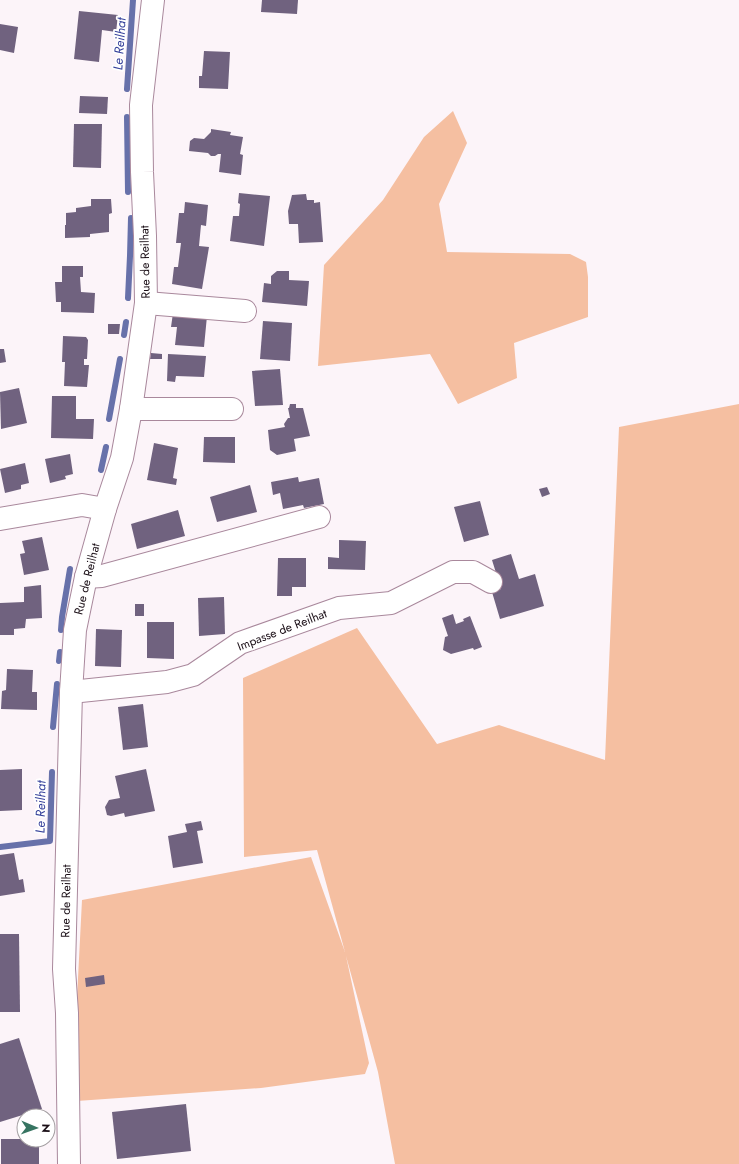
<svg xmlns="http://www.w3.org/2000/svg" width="739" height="1164" viewBox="0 0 739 1164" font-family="Jost,sans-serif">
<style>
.green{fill:#f5bfa1}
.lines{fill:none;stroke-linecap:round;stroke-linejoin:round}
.stream{stroke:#6771aa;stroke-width:6}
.building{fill:#70627f}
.minor-casing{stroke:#a9889c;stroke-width:24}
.minor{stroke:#fff;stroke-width:22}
.labels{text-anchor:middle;stroke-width:3.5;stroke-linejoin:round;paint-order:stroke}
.street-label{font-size:12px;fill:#190d15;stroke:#fff}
.water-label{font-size:13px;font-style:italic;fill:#36419b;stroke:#fff}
</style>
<rect width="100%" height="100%" fill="#fcf4f9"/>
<g class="green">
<path d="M 453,111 L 467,143 L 439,204 L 447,252 L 570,254 L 586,262 L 588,277 L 588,317 L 514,343 L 517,378 L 458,404 L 430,354 L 318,366 L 324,265 L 383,200 L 424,137 Z"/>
<path d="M 739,404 L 739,1164 L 395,1164 L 378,1072 L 346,956 L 369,1063 L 365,1074 L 261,1088 L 77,1101 L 75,1037 L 82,900 L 311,857 L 345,952 L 317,850 L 244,857 L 243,678 L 357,628 L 437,744 L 499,725 L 605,760 L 619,427 Z"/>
</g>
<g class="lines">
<g class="stream">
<path d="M 127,89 L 133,0"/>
<path d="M 127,117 L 128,192"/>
<path d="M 128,298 L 130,256 L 131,218"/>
<path d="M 124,335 L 126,322"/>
<path d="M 109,419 L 120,359"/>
<path d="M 101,470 L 106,447"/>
<path d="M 61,630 L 62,617 L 70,569"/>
<path d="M 59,661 L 60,652"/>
<path d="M 53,727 L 57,684"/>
<path d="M 0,847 L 50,841 L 52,772"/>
</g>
</g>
<g class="building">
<path d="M 262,0 L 298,0 L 297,14 L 261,12 Z"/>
<path d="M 79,11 L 118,15 L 116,32 L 102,30 L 99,62 L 74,59 Z"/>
<path d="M 0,24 L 18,27 L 14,53 L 0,50 Z"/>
<path d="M 204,51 L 230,52 L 228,89 L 199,88 L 199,76 L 202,76 Z"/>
<path d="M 80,96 L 108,97 L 107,114 L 79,113 Z"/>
<path d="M 74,124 L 102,124 L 101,168 L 73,167 Z"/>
<path d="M 211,129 L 231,132 L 230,135 L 243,137 L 240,154 L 243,155 L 241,175 L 219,172 L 221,154 L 218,154 L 215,156 L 211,156 L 208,153 L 189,151 L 190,141 L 194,138 L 204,139 L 211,132 Z"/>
<path d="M 239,193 L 270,196 L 264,246 L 230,241 L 233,216 L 239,216 L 240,204 L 238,203 Z"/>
<path d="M 306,194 L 307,200 L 314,200 L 314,203 L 320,202 L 323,242 L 299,243 L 298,224 L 289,224 L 288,211 L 292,195 Z"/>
<path d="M 91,199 L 111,199 L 112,213 L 109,214 L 109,232 L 90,234 L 90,237 L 65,238 L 65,225 L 66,225 L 66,213 L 76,212 L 76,208 L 91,206 Z"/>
<path d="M 185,202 L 208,205 L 206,226 L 201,225 L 199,246 L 209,247 L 202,289 L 172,284 L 174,267 L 178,267 L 181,243 L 176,243 L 179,213 L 184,213 Z"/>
<path d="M 62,266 L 83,266 L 83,277 L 80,277 L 81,292 L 95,293 L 94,313 L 61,312 L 61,302 L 56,302 L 55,282 L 62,282 Z"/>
<path d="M 277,271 L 289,271 L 289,280 L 309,281 L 307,306 L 262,302 L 264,283 L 271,284 L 271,276 Z"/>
<path d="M 173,313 L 207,316 L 204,347 L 175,345 L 177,327 L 171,327 Z"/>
<path d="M 263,321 L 292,323 L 290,361 L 260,359 Z"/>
<path d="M 108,324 L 120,324 L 119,334 L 108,334 Z"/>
<path d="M 63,336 L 86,337 L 88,340 L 87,359 L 84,359 L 84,365 L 89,365 L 87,387 L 64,386 L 65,362 L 62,362 Z"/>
<path d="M 0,349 L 4,349 L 6,362 L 0,363 Z"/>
<path d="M 151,353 L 162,354 L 162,359 L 150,359 Z"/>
<path d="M 168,354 L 206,356 L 204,377 L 176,376 L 175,382 L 167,381 Z"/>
<path d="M 280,369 L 283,405 L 255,406 L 252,371 Z"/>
<path d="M 19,388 L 27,423 L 1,429 L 0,392 Z"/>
<path d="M 52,396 L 76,396 L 76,419 L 94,419 L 93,439 L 51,438 Z"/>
<path d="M 290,404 L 296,404 L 296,408 L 303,408 L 310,436 L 294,439 L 296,451 L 277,455 L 270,450 L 268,430 L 285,427 L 284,424 L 288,418 L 290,418 L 288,408 L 289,408 Z"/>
<path d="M 204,437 L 235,437 L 235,463 L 203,462 Z"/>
<path d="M 154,443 L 178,448 L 173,478 L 177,479 L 176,485 L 147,480 Z"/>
<path d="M 70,454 L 73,474 L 65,476 L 66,479 L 50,483 L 45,459 Z"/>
<path d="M 25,463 L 29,483 L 21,485 L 21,489 L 5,493 L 0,469 Z"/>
<path d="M 298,477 L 299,482 L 319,478 L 324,504 L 304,508 L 303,505 L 283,509 L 280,493 L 273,495 L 271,482 Z"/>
<path d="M 250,485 L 257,512 L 217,522 L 210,497 Z"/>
<path d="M 547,487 L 550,494 L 542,497 L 539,489 Z"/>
<path d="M 480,501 L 489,535 L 464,542 L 454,507 Z"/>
<path d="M 178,510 L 185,536 L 137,549 L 131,524 Z"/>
<path d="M 42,537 L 49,570 L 24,575 L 20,554 L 25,553 L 22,541 Z"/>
<path d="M 339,540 L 366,541 L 365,570 L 328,569 L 328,557 L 339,558 Z"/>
<path d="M 511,554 L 519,579 L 535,574 L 544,606 L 500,619 L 492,592 L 501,589 L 492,560 Z"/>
<path d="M 278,558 L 306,558 L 306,587 L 292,587 L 292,596 L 277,596 Z"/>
<path d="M 41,585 L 42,618 L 26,619 L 25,628 L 14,629 L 14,635 L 0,635 L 0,603 L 24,602 L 24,587 Z"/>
<path d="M 224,597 L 225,634 L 199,636 L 198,598 Z"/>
<rect x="135" y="604" width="9" height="12"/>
<path d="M 453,614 L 456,624 L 464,621 L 463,619 L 470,616 L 482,647 L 474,650 L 473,648 L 451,654 L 443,650 L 445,637 L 448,636 L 442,618 Z"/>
<path d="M 147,622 L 174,622 L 174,659 L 147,658 Z"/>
<path d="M 96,629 L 122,630 L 121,667 L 95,666 Z"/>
<path d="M 7,669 L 33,670 L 32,692 L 37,692 L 37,710 L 1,709 L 2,691 L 6,690 Z"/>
<path d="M 143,704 L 148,747 L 123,750 L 118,707 Z"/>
<path d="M 22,769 L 22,810 L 0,811 L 0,770 Z"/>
<path d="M 146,769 L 155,811 L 125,817 L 124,813 L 111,816 L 107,815 L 105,807 L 109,800 L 120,798 L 115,776 Z"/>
<path d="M 201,821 L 203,830 L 197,831 L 203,863 L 173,868 L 168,836 L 187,832 L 185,824 Z"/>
<path d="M 14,853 L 19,880 L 23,879 L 25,892 L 0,896 L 0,855 Z"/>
<path d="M 0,934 L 19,934 L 20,1012 L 0,1012 Z"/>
<path d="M 104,975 L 105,984 L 86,987 L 85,978 Z"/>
<path d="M 19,1038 L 42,1109 L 0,1122 L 0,1044 Z"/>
<path d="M 186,1104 L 191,1151 L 117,1159 L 112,1112 Z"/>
<path d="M 1,1139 L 24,1139 L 24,1140 L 39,1140 L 39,1164 L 1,1164 Z"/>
</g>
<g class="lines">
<defs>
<g id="minor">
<path d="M 146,303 L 245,311"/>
<path d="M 131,409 L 232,409"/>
<path d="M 0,519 L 82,505 L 105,509"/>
<path d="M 86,577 L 102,576 L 319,517"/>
<path d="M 71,692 L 167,682 L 193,675 L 240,643 L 339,608 L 391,603 L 453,572 L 473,572 L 491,582"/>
<path d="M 69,1164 L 67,1013 L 64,969 L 71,692 L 75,630 L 86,577 L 105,509 L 122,458 L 131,409 L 146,303 L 145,236 L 142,172 L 141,105 L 153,0"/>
</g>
</defs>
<use href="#minor" class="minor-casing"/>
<use href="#minor" class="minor"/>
</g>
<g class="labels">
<g class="street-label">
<text transform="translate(145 262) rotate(-91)" y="4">Rue de Reilhat</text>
<text transform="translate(87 579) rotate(-76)" y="4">Rue de Reilhat</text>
<text transform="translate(282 630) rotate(-21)" y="4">Impasse de Reilhat</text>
<text transform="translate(66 901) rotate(-89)" y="4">Rue de Reilhat</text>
</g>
<g class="water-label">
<text transform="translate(119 44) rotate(-86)" y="5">Le Reilhat</text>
<text transform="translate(40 807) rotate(-89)" y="5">Le Reilhat</text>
</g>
</g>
<g transform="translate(36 1128) rotate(92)"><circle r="19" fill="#ffffff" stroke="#a39ea1"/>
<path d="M0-3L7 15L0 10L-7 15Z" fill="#367461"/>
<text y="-6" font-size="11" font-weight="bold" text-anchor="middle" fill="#190d15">N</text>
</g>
</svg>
